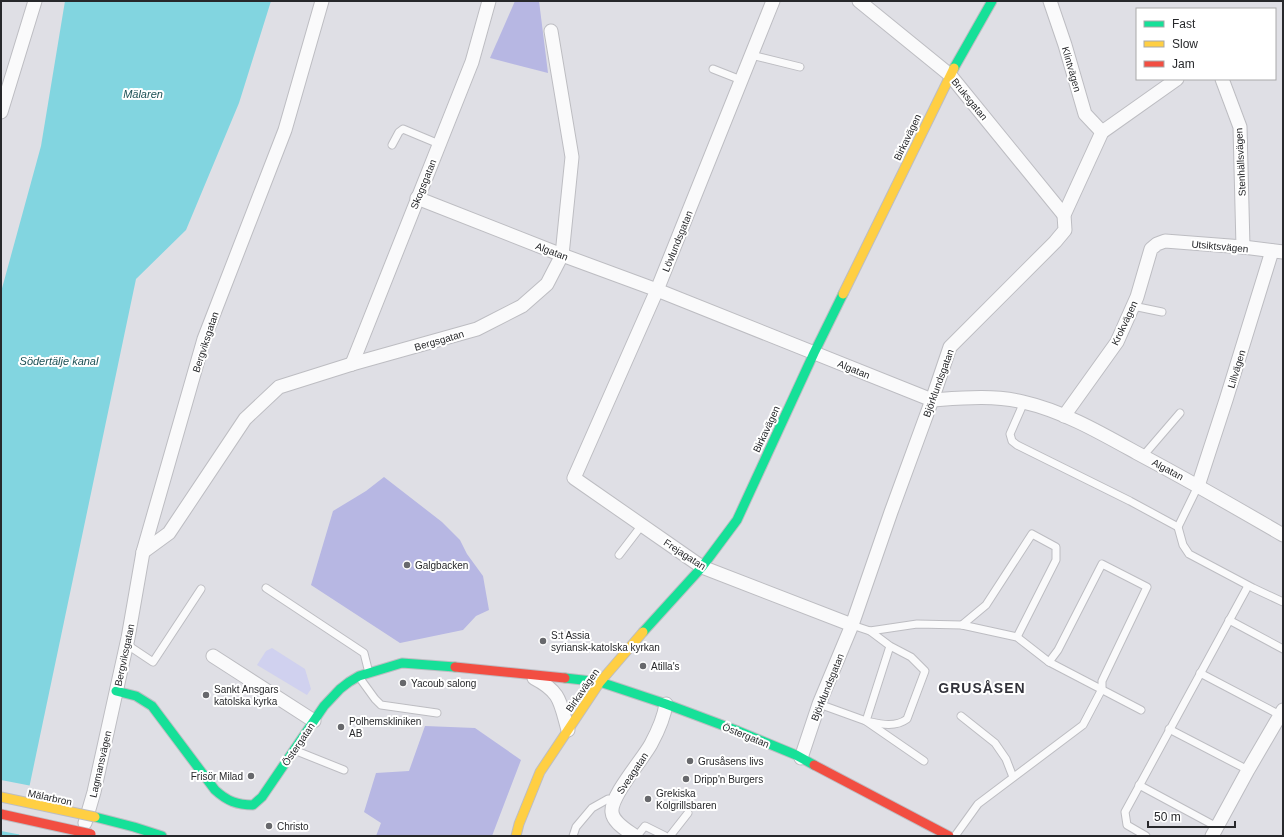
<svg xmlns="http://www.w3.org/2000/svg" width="1284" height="837" viewBox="0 0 1284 837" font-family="Arial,sans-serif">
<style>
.green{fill:#d0d1ef}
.forest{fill:#b7b7e3}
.water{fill:#82d5e0}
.pier{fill:#dfdfe5}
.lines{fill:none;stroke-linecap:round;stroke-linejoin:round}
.lane-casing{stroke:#bdbdc2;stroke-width:9}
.street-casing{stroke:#bdbdc2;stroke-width:15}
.fast-casing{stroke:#bdbdc2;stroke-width:11}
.slow-casing{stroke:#bdbdc2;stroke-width:11}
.jam-casing{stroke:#bdbdc2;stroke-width:11}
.lane{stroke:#fafafb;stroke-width:7}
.street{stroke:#fafafb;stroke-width:13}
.fast{stroke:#16e098;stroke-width:9}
.slow{stroke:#ffcf43;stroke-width:9}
.jam{stroke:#f24e42;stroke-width:9}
.slow-bridge-casing{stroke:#bdbdc2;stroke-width:11;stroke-linecap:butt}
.jam-bridge-casing{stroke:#bdbdc2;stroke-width:11;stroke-linecap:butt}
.slow-bridge{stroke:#ffcf43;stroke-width:9}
.jam-bridge{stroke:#f24e42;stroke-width:9}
.poi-dot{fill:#67686c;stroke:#fff;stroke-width:1.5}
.labels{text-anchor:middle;stroke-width:4;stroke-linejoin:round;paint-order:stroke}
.street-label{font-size:10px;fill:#27282b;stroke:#fff}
.poi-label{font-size:10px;fill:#27282b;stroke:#fff;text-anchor:start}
.water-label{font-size:11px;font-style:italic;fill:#1d5156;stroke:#fff}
.district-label{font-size:14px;font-weight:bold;letter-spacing:1px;fill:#32323a;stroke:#fff}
</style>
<rect width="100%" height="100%" fill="#dfdfe5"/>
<path class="green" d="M 272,648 L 305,669 L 311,689 L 307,695 L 257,665 L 266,651 Z"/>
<g class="forest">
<path d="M 515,1 L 539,1 L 548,73 L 490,58 Z"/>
<path d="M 384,477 L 442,522 L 460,540 L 467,554 L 483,576 L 489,610 L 476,616 L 463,630 L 400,643 L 311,585 L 333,511 L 366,491 Z"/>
<path d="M 425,726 L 475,728 L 521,760 L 492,836 L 376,836 L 381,823 L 364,812 L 376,773 L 409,771 Z"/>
</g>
<path class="water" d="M 65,1 L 271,1 L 239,103 L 186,230 L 136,279 L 19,836 L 1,836 L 1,292 L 41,146 Z"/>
<path class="pier" d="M 1,780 L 32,786 L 22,835 L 1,831 Z"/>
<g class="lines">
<defs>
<g id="lane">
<path d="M 751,55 L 800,67"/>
<path d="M 713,69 L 741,80"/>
<path d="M 392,145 L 399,132 L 403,129 L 439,144"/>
<path d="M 1133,306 L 1162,312"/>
<path d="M 1024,402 L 1010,434 L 1012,441 L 1017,445 L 1130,501 L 1178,527 L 1198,486"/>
<path d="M 1143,456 L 1180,413"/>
<path d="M 1178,527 L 1183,545 L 1189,554 L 1253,588 L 1283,602"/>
<path d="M 619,555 L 642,525"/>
<path d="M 266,588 L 364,653 L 369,673"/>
<path d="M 1229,620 L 1283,649"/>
<path d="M 852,625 L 870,631 L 917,624 L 962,625 L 1017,637 L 1049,662 L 1141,710"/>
<path d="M 962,625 L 986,605 L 1032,534 L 1056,547 L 1056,560 L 1017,637"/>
<path d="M 870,631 L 890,646 L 911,657 L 925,671 L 907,719 C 895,728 880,724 866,721 L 890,646"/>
<path d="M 126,644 L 153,662 L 201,589"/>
<path d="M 1200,673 L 1280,715"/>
<path d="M 359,677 L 375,699 L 381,705 L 437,713"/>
<path d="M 819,704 L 866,721 L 924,761"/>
<path d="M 961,716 L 995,743 L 1006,759 L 1013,777"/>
<path d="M 1169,729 L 1248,770"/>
<path d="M 294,750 L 344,770"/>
<path d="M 1139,785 L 1217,827"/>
<path d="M 573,836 L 576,827 L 592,808 L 608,799 L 614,800"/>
<path d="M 637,836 L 645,826 L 665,836"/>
<path d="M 670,836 L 688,813"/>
<path d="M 955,836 L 978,804 L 1083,725 L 1102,689 L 1102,681 L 1147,587 L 1102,564 L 1058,650 L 1049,662"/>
<path d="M 1146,836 L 1127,825 L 1125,812 L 1248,586"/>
</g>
<g id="street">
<path d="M 773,1 L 657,290 L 574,478 L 702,567 L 852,625"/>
<path d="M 859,1 L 950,75 L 1064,215"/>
<path d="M 1050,1 L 1065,45 L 1085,114 L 1102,132"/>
<path d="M 1222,79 L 1240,127 L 1243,247"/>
<path d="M 1,112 L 35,1"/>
<path d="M 417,198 L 562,255 L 657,290 L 932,400 C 962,398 994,395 1023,402 C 1063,411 1101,433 1137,453 C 1186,479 1235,507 1283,535"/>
<path d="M 352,364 L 472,62 L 489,1"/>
<path d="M 1064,416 L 1117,342 L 1137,297 L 1151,249 L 1157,244 L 1165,241 L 1243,247 L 1283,252"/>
<path d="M 1198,486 L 1226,400 L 1272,251"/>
<path d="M 143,552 L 169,533 L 245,419 L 279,387 L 352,364 L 477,329 L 522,306 L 547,284 L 562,255 L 572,157 L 551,31"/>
<path d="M 213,656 L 314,721"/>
<path d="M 534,678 C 561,692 560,702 568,730"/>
<path d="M 801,758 L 819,704 L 852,625 L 891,512 L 932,400 L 950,347 L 1055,242 L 1065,230 L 1064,215 L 1102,132 L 1177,79"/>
<path d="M 85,823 L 94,792 L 128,638 L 143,552 L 204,339 L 285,130 L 322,1"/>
<path d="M 635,836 C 627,830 613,823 612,812 C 610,796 643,759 651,744 C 658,731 664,718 666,704"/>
<path d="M 1212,836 L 1248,770 L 1283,710"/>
</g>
<g id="fast">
<path d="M 954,68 L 992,1"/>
<path d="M 643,632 L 702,567 L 737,520 L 814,353 L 843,294"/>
<path d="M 565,678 L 600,682 L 666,704 L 738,731 L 796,755 L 814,765"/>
<path d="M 116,691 L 136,696 L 152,706 L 215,790 C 227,801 237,805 253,805 L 262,797 L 324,706 L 340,689 L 349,682 L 359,676 L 402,663 L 455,667"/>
<path d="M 95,817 L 134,827 L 162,836"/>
</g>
<g id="slow">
<path d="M 843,294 L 954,68"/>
<path d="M 516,836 L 519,824 L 540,772 L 600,682 L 643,632"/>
</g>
<g id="jam">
<path d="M 455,667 L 565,678"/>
<path d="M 814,765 L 949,836"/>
</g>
</defs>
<use href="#lane" class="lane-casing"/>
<use href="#street" class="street-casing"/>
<use href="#fast" class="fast-casing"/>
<use href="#slow" class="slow-casing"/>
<use href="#jam" class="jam-casing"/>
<use href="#lane" class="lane"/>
<use href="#street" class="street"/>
<use href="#fast" class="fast"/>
<use href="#slow" class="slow"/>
<use href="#jam" class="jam"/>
<defs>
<path id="slow-bridge" d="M 1,797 L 95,817"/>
<path id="jam-bridge" d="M 1,814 L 91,834"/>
</defs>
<use href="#slow-bridge" class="slow-bridge-casing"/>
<use href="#jam-bridge" class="jam-bridge-casing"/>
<use href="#slow-bridge" class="slow-bridge"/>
<use href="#jam-bridge" class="jam-bridge"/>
</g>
<g class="poi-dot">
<circle cx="407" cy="565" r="4"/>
<circle cx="543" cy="641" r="4"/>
<circle cx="643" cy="666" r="4"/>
<circle cx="403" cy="683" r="4"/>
<circle cx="206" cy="695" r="4"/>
<circle cx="341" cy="727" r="4"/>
<circle cx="690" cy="761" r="4"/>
<circle cx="251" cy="776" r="4"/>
<circle cx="686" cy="779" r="4"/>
<circle cx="648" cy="799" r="4"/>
<circle cx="269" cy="826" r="4"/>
</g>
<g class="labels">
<g class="street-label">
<text transform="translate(1072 69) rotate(74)" y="4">Klintvägen</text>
<text transform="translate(970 99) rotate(51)" y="4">Bruksgatan</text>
<text transform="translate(907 137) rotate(-64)" y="4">Birkavägen</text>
<text transform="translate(1240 162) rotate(-93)" y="4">Stenhällsvägen</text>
<text transform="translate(423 184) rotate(-68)" y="4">Skogsgatan</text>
<text transform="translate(677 241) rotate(-68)" y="4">Lövlundsgatan</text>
<text transform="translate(1220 246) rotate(5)" y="4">Utsiktsvägen</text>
<text transform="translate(552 251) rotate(21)" y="4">Algatan</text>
<text transform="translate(1124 323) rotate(-65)" y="4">Krokvägen</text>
<text transform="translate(439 340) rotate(-16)" y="4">Bergsgatan</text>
<text transform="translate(205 342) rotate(-72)" y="4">Bergviksgatan</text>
<text transform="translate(854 369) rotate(22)" y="4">Algatan</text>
<text transform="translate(1236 369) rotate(-73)" y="4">Lillvägen</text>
<text transform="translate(938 383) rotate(-70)" y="4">Björklundsgatan</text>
<text transform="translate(766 429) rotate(-65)" y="4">Birkavägen</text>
<text transform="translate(1168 469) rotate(28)" y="4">Algatan</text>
<text transform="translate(685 554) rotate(33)" y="4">Frejagatan</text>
<text transform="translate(124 655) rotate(-78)" y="4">Bergviksgatan</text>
<text transform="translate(827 687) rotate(-68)" y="4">Björklundsgatan</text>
<text transform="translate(582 690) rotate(-55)" y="4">Birkavägen</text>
<text transform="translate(746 735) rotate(22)" y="4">Östergatan</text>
<text transform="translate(298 744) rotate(-56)" y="4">Östergatan</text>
<text transform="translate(100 764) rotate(-77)" y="4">Lagmansvägen</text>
<text transform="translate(632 773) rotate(-56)" y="4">Sveagatan</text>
<text transform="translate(50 797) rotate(12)" y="4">Mälarbron</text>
</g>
<g class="poi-label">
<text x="415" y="569">Galgbacken</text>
<text x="551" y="639">S:t Assia<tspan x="551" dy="12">syriansk-katolska kyrkan</tspan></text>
<text x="651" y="670">Atilla's</text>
<text x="411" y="687">Yacoub salong</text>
<text x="214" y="693">Sankt Ansgars<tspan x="214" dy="12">katolska kyrka</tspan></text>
<text x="349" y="725">Polhemskliniken<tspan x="349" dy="12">AB</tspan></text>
<text x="698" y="765">Grusåsens livs</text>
<text x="243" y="780" text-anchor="end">Frisör Milad</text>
<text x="694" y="783">Dripp'n Burgers</text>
<text x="656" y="797">Grekiska<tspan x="656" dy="12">Kolgrillsbaren</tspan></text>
<text x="277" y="830">Christo</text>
</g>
<g class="water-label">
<text x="143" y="98">Mälaren</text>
<text x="59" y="365">Södertälje kanal</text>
</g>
<g class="district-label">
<text x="982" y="693">GRUSÅSEN</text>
</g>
</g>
<rect width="1284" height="837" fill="none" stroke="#27282b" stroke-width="4"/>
<rect x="1136" y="8" width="140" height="72" fill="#ffffff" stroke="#a9a9aa"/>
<rect x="1144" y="21" width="20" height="6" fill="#16e098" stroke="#a9a9aa"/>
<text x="1172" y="28" font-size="12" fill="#27282b">Fast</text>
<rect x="1144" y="41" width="20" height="6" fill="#ffcf43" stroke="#a9a9aa"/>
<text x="1172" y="48" font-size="12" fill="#27282b">Slow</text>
<rect x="1144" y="61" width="20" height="6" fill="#f24e42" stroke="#a9a9aa"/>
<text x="1172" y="68" font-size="12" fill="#27282b">Jam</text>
<path d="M1148 821v6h87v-6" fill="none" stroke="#27282b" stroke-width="2"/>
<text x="1154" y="821" font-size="12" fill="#27282b" stroke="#ffffff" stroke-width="3" paint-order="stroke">50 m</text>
</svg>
